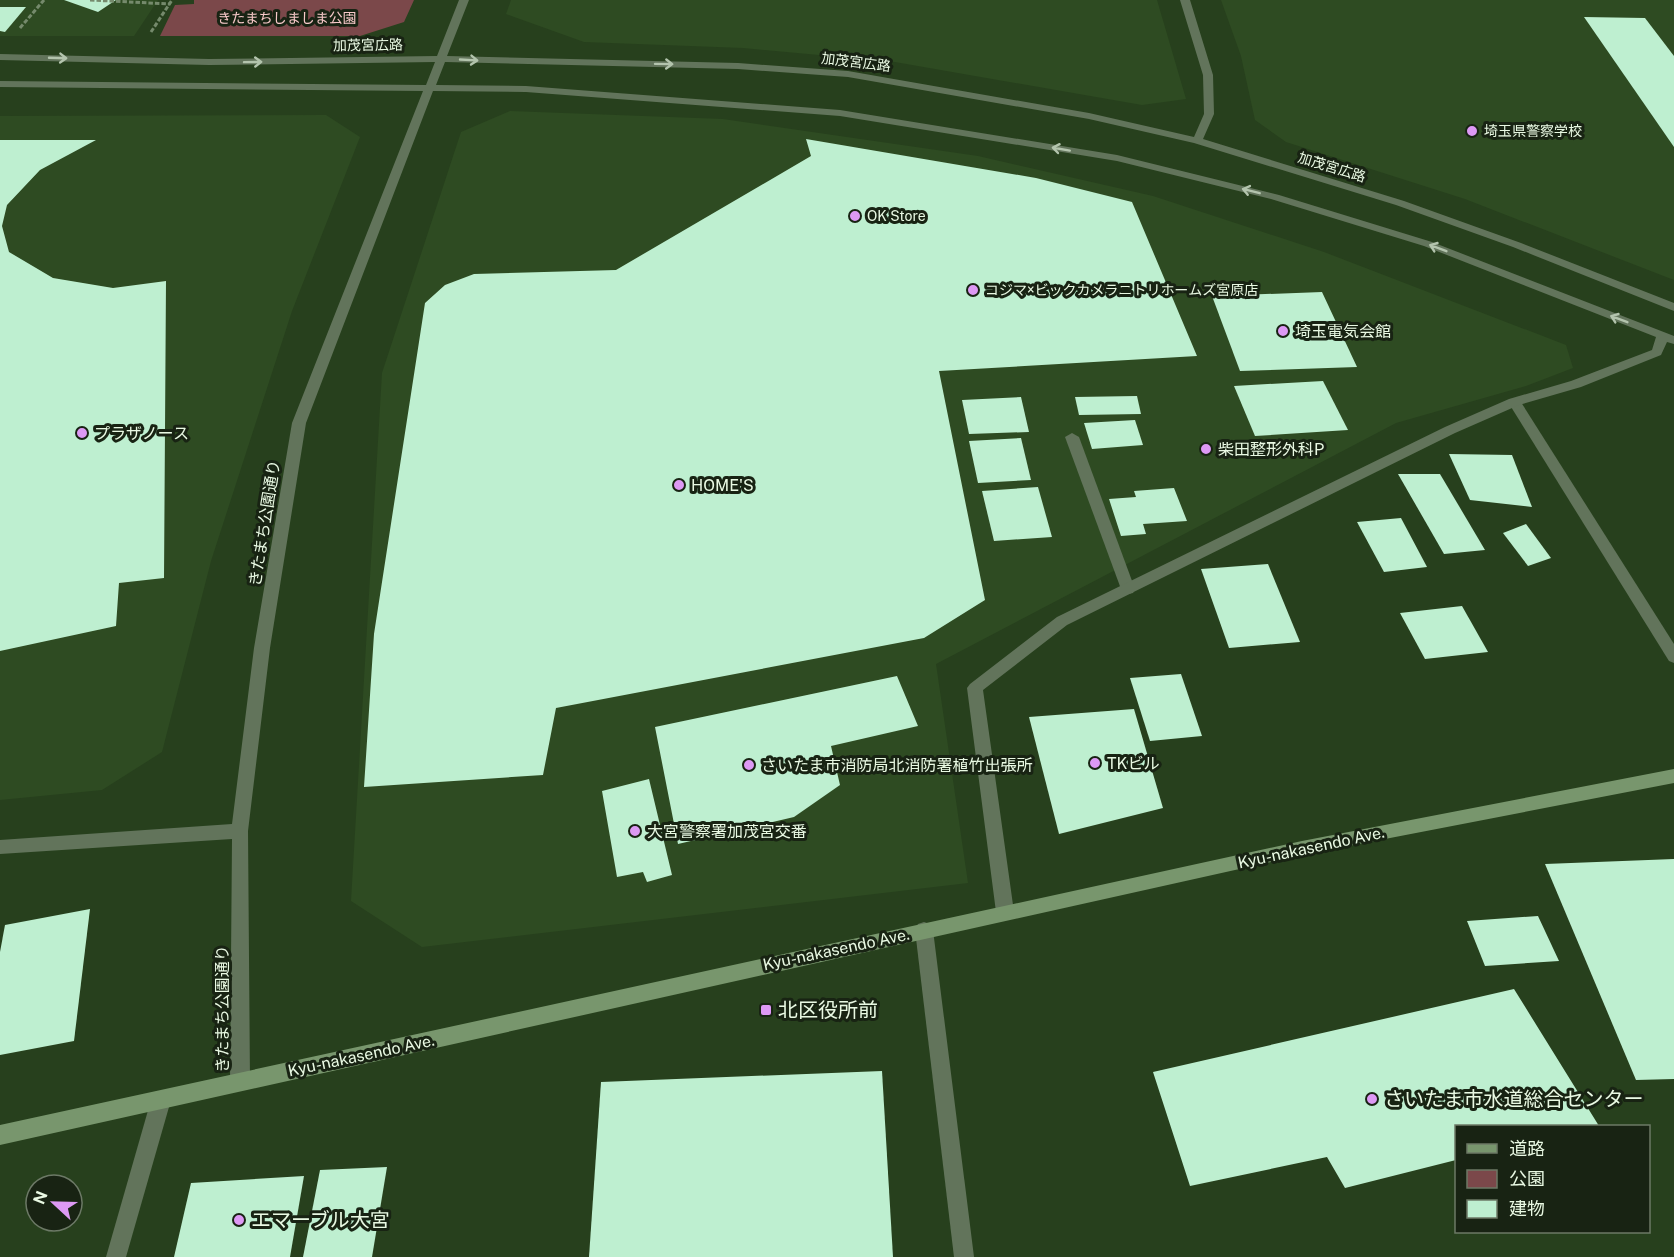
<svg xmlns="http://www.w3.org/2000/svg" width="1674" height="1257" viewBox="0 0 1674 1257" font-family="'Public Sans','Noto Sans JP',sans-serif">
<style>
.built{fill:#2e4b22}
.green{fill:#7b484a}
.building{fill:#beefd0}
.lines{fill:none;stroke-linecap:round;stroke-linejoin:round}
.path{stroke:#758a6c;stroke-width:3;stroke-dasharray:4.5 2;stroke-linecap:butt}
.service{fill:#62745b;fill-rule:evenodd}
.minor{fill:#62745b;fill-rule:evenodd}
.tertiary{fill:#62745b;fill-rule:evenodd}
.secondary{fill:#78966d;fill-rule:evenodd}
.oneway{stroke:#b3c4ad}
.poi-dot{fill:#dd99f4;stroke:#182313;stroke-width:2}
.labels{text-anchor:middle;stroke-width:6;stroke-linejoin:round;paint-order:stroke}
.far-park-label{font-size:14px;fill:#f7c9c9;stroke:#182313}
.far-street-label{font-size:14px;fill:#e9f9e3;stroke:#182313}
.far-poi-label{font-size:14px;fill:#e9f9e3;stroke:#182313;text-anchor:start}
.poi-label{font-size:16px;fill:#e9f9e3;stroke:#182313;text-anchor:start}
.street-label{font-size:16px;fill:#e9f9e3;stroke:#182313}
.near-poi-label{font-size:20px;fill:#e9f9e3;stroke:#182313;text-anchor:start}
</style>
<rect width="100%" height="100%" fill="#27401d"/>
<g class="built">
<path d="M 0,0 L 158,0 L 134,36 L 0,36 Z"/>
<path d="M 511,0 L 1157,0 L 1186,99 L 1142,105 L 895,62 L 743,48 L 584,42 L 506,14 Z"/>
<path d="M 1221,0 L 1674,0 L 1674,280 L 1465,199 L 1286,142 L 1255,120 L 1241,56 Z"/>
<path d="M 510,111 L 723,119 L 978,156 L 1153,196 L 1324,252 L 1566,345 L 1573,368 L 1526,386 L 1396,423 L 936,664 L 968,883 L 422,947 L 351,901 L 382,373 L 461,132 Z"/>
<path d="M 326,115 L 360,137 L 292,311 L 211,561 L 162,752 L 102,790 L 0,800 L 0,116 Z"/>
</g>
<path class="green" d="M 194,0 L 414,0 L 404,22 L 360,36 L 160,36 L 175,5 L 194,4 Z"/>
<g class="building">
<path d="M 64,0 L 116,0 L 98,12 Z"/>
<path d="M 0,7 L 26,7 L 5,32 L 0,31 Z"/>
<path d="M 1584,17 L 1645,18 L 1674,56 L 1674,147 Z"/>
<path d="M 806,139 L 1036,178 L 1132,202 L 1197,356 L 939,371 L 985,600 L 924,638 L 556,708 L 543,775 L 364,787 L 374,634 L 425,303 L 445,285 L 474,274 L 616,270 L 811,156 Z"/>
<path d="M 0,140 L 96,140 L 40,170 L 7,205 L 2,226 L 9,252 L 53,278 L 113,288 L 166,281 L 164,578 L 119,583 L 116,626 L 0,651 Z"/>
<path d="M 1322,292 L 1357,367 L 1240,371 L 1212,296 Z"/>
<path d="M 1323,381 L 1348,430 L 1255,436 L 1234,386 Z"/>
<path d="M 1137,396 L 1141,414 L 1079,415 L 1075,397 Z"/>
<path d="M 1021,397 L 1029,432 L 969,434 L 962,400 Z"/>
<path d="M 1135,420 L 1143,445 L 1092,449 L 1084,423 Z"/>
<path d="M 1021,438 L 1031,480 L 978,483 L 969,441 Z"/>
<path d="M 1449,454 L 1512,455 L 1532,507 L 1470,500 Z"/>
<path d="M 1398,474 L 1440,474 L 1485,550 L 1444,554 Z"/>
<path d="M 1038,487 L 1052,537 L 994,541 L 982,491 Z"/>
<path d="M 1174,488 L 1187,521 L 1143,524 L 1146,534 L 1121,536 L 1109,499 L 1136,497 L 1134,491 Z"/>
<path d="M 1401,518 L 1427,567 L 1384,572 L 1357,522 Z"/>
<path d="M 1526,524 L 1551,558 L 1528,566 L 1503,533 Z"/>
<path d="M 1268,564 L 1300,642 L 1229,648 L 1201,569 Z"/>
<path d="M 1462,606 L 1488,652 L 1425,659 L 1400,613 Z"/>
<path d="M 1181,674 L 1202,736 L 1150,741 L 1130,678 Z"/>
<path d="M 897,676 L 918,726 L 831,746 L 840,785 L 794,817 L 678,844 L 655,727 Z"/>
<path d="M 1134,709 L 1163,808 L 1059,834 L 1029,717 Z"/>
<path d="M 649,779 L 672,875 L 647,882 L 643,872 L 617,877 L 602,791 Z"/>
<path d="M 1674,859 L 1674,1079 L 1636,1080 L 1545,864 Z"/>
<path d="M 90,909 L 74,1041 L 0,1055 L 0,952 L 5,925 Z"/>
<path d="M 1538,916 L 1559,961 L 1485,966 L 1467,921 Z"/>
<path d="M 1514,989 L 1599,1126 L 1456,1126 L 1456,1160 L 1345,1188 L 1327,1157 L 1190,1186 L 1153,1072 Z"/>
<path d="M 882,1071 L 893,1257 L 589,1257 L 601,1082 Z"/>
<path d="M 387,1167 L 372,1257 L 303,1257 L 320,1170 Z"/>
<path d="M 304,1176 L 290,1257 L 174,1257 L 191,1183 Z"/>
</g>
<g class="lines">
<g class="path">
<path d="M 90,0 L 170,4"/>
<path d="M 20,28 L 44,0"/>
<path d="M 151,32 L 172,0"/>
</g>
<path class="service" d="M 1072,433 L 1079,437 L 1135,589 L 1133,593 L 1128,594 L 1121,589 L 1065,437 Z"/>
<g class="minor">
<path d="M 1514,398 L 1519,399 L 1674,644 L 1674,663 L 1669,661 L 1508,402 Z"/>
<path d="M 924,922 L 930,924 L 933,930 L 974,1257 L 954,1257 L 915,930 L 918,924 Z"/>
<path d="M 161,1091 L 168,1093 L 171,1100 L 126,1257 L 106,1257 L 151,1100 L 154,1093 Z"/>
</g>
<path class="tertiary" d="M 459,0 L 469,0 L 447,56 L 738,63 L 848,71 L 1089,113 L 1194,137 L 1204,114 L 1203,75 L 1180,0 L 1190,0 L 1213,75 L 1214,114 L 1203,139 L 1404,201 L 1521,243 L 1674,303 L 1674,311 L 1513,247 L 1396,205 L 1194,143 L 1089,119 L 848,77 L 738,69 L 445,62 L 436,85 L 526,86 L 840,110 L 1117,155 L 1279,195 L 1432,242 L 1674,336 L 1674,344 L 1667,342 L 1661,355 L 1581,387 L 1519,405 L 1455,433 L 1067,625 L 983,690 L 1014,912 L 1011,917 L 1005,920 L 999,917 L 996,912 L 967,688 L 970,684 L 1057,617 L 1445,427 L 1509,399 L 1571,381 L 1652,350 L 1656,337 L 1424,246 L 1271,199 L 1117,161 L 840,116 L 526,92 L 433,91 L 306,423 L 270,648 L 248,831 L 250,1082 L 247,1088 L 240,1091 L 233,1088 L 230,1082 L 232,839 L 0,854 L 0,840 L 232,824 L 254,648 L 292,423 L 423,91 L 0,87 L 0,81 L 426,85 L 435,62 L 209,65 L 0,60 L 0,54 L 209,59 L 437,56 Z"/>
<path class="secondary" d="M 1674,769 L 1674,783 L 1302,855 L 0,1145 L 0,1125 L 1302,841 Z"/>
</g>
<defs><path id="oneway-shaft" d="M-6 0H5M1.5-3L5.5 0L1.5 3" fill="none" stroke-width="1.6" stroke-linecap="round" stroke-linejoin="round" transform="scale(1.5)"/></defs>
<g class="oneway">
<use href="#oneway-shaft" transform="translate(58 58) rotate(2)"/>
<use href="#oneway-shaft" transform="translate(469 60) rotate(3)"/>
<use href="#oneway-shaft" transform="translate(253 62) rotate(-1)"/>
<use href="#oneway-shaft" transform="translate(664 64) rotate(1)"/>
<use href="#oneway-shaft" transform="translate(1061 149) rotate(-170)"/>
<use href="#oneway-shaft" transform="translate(1251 191) rotate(-166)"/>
<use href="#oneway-shaft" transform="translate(1438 248) rotate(-159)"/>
<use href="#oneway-shaft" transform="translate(1619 319) rotate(-159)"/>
</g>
<g class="poi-dot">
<circle cx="1472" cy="131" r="6"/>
<circle cx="855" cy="216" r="6"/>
<circle cx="973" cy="290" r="6"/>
<circle cx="1283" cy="331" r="6"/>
<circle cx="82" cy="433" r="6"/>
<circle cx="1206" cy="449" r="6"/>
<circle cx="679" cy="485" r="6"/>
<circle cx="1095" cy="763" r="6"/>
<circle cx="749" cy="765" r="6"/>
<circle cx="635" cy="831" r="6"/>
<rect x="760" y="1004" width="12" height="12" rx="3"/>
<circle cx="1372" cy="1099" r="6"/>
<circle cx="239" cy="1220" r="6"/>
</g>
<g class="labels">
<g class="far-park-label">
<text x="287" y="23">きたまちしましま公園</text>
</g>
<g class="far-street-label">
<text transform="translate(368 45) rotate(-1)" y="5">加茂宮広路</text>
<text transform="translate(856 62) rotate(7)" y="5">加茂宮広路</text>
<text transform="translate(1332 167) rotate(17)" y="5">加茂宮広路</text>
</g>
<g class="far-poi-label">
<text x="1484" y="136">埼玉県警察学校</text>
<text x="867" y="221">OK Store</text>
<text x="985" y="295">コジマ×ビックカメラニトリホームズ宮原店</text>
</g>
<g class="poi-label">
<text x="1295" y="337">埼玉電気会館</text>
<text x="94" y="439">プラザノース</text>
<text x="1218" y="455">柴田整形外科P</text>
<text x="691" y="491">HOME'S</text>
<text x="1107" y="769">TKビル</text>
<text x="761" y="771">さいたま市消防局北消防署植竹出張所</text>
<text x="647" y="837">大宮警察署加茂宮交番</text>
</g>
<g class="street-label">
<text transform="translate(264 523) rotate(-81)" y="6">きたまち公園通り</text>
<text transform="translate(1311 847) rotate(-12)" y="6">Kyu-nakasendo Ave.</text>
<text transform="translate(836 949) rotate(-12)" y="6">Kyu-nakasendo Ave.</text>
<text transform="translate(222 1009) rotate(-90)" y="6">きたまち公園通り</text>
<text transform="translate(361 1055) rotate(-12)" y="6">Kyu-nakasendo Ave.</text>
</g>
<g class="near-poi-label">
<text x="778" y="1017">北区役所前</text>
<text x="1384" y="1106">さいたま市水道総合センター</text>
<text x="251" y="1227">エマーブル大宮</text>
</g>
</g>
<rect x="1455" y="1125" width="195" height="108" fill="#182313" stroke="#6c7966" stroke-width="1.5"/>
<rect x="1467" y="1144" width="30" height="9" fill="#78966d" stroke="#6c7966" stroke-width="1.5"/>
<text x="1509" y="1155" font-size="18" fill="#e9f9e3">道路</text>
<rect x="1467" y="1170" width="30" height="18" fill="#7b484a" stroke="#6c7966" stroke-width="1.5"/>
<text x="1509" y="1185" font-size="18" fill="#e9f9e3">公園</text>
<rect x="1467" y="1200" width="30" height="18" fill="#beefd0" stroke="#6c7966" stroke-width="1.5"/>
<text x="1509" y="1215" font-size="18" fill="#e9f9e3">建物</text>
<g transform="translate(54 1203) rotate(292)"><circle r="28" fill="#182313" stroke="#6c7966" stroke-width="1.5"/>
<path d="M0-4.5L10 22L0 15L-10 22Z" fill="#dd99f4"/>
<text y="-9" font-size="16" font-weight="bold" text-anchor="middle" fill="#e9f9e3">N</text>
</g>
</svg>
